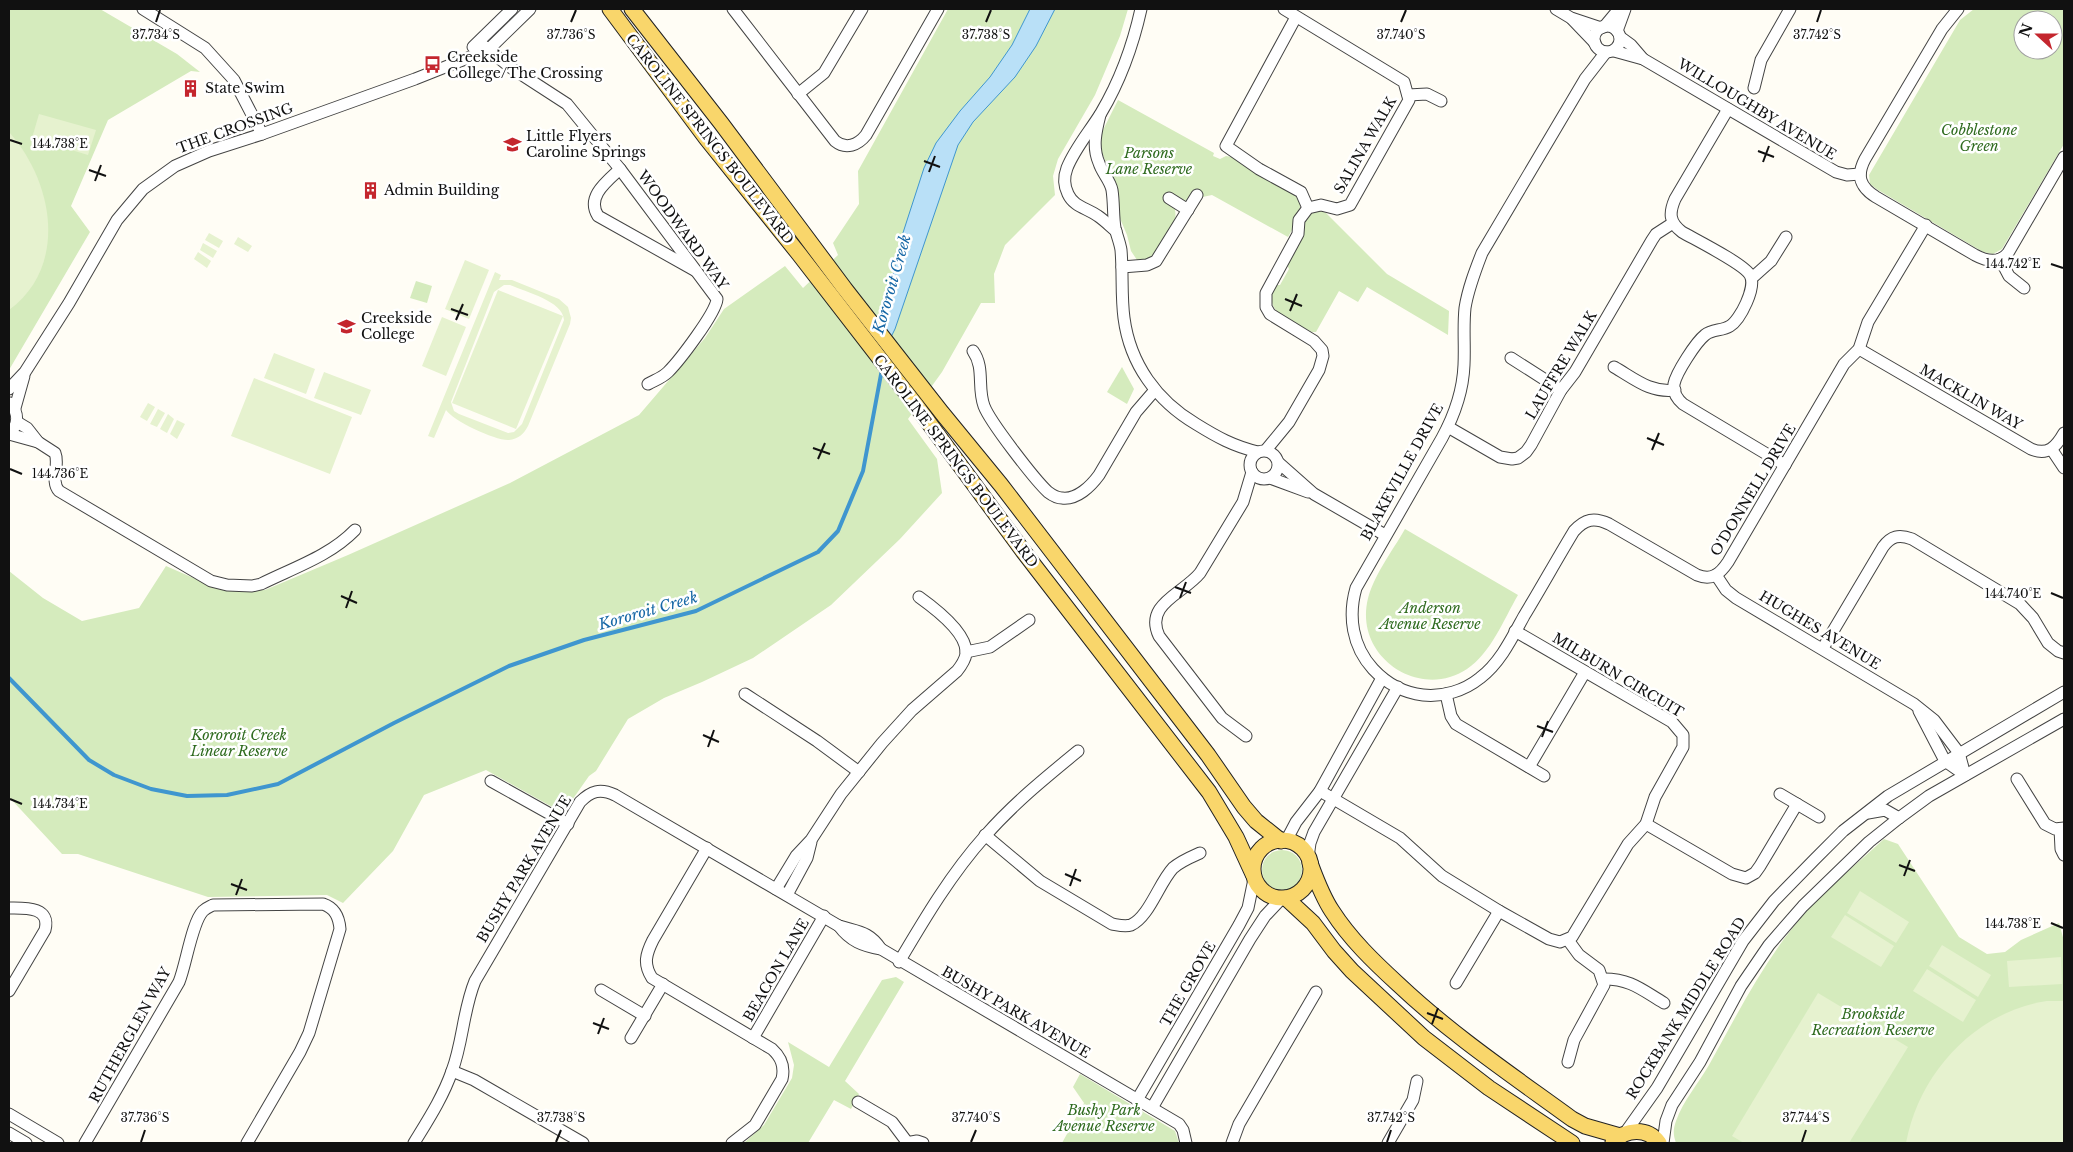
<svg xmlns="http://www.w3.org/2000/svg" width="2073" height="1152" viewBox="0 0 2073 1152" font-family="'Libre Baskerville',serif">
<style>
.green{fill:#d5ebbd;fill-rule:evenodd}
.pitch{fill:#e6f2cf;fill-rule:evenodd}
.water{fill:#b9e0f7;stroke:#3f96cf}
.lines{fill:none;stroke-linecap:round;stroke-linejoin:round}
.stream{stroke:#3f96cf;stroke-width:4}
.minor-casing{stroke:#444;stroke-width:13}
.major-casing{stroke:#222;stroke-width:17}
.minor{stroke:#fff;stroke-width:11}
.major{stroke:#f9d66b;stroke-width:15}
.ticks{fill:none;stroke:#111;stroke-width:2}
.labels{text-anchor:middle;stroke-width:5;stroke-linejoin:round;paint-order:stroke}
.poi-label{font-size:14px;fill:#111;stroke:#fff;text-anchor:start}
.street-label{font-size:14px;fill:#111;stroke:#fff}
.park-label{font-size:14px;font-style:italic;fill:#2f6b1f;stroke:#fff}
.water-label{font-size:15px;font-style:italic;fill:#1768a6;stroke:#fff}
.ticks-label{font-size:12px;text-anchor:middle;fill:#111;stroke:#fff;stroke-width:5;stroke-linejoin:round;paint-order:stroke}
</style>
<rect width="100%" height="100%" fill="#fffdf5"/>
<g class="green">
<path d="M 9,9 L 100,9 L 177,54 L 200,72 L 191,71 L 108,120 L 71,206 L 90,232 L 9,370 Z"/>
<path d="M 948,9 L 1128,9 L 1120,36 L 1095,95 L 1058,159 L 1053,176 L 1055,195 L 1005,245 L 994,274 L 995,303 L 981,303 L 942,372 L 908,419 L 937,459 L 942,493 L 900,539 L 831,605 L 753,658 L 702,682 L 664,698 L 628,719 L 596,771 L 589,776 L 563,813 L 486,770 L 424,795 L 393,851 L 343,903 L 327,895 L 208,897 L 78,854 L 62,854 L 9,797 L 9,571 L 43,598 L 82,621 L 139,608 L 166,566 L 221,590 L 265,590 L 348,555 L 510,483 L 639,415 L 705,338 L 724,309 L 785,266 L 803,288 L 838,255 L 833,243 L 859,204 L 858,171 Z"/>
<path d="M 1974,9 L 2064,9 L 2064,144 L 2002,249 L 1993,254 L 1983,252 L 1878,190 L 1870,184 L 1869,175 L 1960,20 ZM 2023,20 L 2053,20 L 2053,50 L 2023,50 Z"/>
<path d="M 1118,100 L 1214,153 L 1213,156 L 1220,159 L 1226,156 L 1232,157 L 1297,195 C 1305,210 1296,223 1288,237 L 1212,195 L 1184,201 L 1178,200 C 1172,209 1177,210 1175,219 C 1173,230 1157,254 1149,261 L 1137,260 L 1131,251 L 1127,235 L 1119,216 L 1113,178 L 1101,151 L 1101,134 Z"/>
<path d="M 1320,210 L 1326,213 L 1387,274 L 1449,311 L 1448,335 L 1367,287 L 1358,302 L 1339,291 L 1316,332 L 1312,332 C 1292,321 1261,313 1275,285 L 1280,285 L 1289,269 L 1287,265 L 1299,244 L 1301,228 L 1309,212 Z"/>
<path d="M 416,281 L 432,286 L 427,303 L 410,298 Z"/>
<path d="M 1122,367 L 1134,389 L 1127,404 L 1107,392 Z"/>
<path d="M 1405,529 L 1518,595 C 1504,619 1491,653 1467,669 C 1421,700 1357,659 1367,603 C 1372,577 1392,552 1405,529 Z"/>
<path d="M 1884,839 L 1898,844 L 1959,937 L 1987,954 L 2005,952 L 2021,940 L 2059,923 L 2064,941 L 2064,1143 L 1676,1143 C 1673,1135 1673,1129 1676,1121 C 1683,1101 1698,1084 1709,1065 C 1738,1013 1764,960 1804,914 C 1826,889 1859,862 1884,839 Z"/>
<circle cx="1282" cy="870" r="20"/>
<path d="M 896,977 L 904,982 L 845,1081 L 859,1094 L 851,1109 L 834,1100 L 808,1143 L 744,1143 L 764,1125 L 792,1078 L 794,1065 L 788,1042 L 829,1067 L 882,980 Z"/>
<path d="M 1080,1074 L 1175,1131 L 1179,1143 L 1062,1143 L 1084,1103 L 1073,1087 Z"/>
</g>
<g class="pitch">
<path d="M 39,114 L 96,130 L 88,155 L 32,138 Z"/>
<path d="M 9,132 C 53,181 69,266 9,310 Z"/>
<path d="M 209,233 L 223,241 L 219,248 L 205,240 Z"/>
<path d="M 238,237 L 252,246 L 248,252 L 234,244 Z"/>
<path d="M 203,243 L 217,251 L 213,258 L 200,250 Z"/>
<path d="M 198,252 L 211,261 L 207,268 L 194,259 Z"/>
<path d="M 465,260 L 489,270 L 469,319 L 445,309 Z"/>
<path d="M 495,272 L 501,275 L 499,280 L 512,280 L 559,299 L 568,307 L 571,318 L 570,324 L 528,426 C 524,434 518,439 509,440 C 496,441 453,421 446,410 L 434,438 L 428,436 ZM 504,285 L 510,285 C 526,292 563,301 564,320 L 522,424 L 514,432 L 508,433 L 459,414 L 454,411 L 451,402 L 494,292 Z"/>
<path d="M 498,290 L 563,316 L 516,429 L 452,403 Z"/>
<path d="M 442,317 L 466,327 L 446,376 L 422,366 Z"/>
<path d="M 274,353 L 315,369 L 306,394 L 264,378 Z"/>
<path d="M 324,372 L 371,390 L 361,415 L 314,398 Z"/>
<path d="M 254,378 L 352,417 L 330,474 L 231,436 Z"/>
<path d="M 148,403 L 155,407 L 147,421 L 140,417 Z"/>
<path d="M 158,409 L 165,413 L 157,427 L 150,424 Z"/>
<path d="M 168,414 L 174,419 L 167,433 L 160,429 Z"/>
<path d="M 177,420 L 185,424 L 177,439 L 170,434 Z"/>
<path d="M 1860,891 L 1909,922 L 1896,943 L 1847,913 Z"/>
<path d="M 1845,915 L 1894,946 L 1881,967 L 1831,937 Z"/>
<path d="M 1942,945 L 1991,975 L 1978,997 L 1929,966 Z"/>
<path d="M 2061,957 L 2062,984 L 2009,987 L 2007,961 Z"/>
<path d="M 1927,969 L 1976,1000 L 1963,1022 L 1913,991 Z"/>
<path d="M 1818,993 L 1908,1047 L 1849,1143 L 1744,1143 L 1732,1136 Z"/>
<path d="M 2047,1001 L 2064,1001 L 2064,1143 L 1906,1143 C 1919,1073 1975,1012 2047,1001 Z"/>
</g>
<path class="water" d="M 1030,9 L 1055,9 L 1036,46 L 1015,77 L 973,122 L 958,145 L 895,329 L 890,339 L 877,337 L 889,295 L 900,242 L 924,168 L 936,143 L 960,111 L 990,77 L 1012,45 Z"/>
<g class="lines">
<path class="stream" d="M 9,678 L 89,760 L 114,775 L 151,789 L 187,796 L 227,795 L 278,784 L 394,723 L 509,666 L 584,640 L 696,611 L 818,552 L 838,531 L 863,471 L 882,369"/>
<defs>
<g id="minor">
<path d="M 143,9 L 205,48 L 234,80 L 262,134"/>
<path d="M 733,9 L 835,141 C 846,150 858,145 866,135 L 938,9"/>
<path d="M 1556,9 L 1571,18 L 1601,28"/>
<path d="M 1958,9 L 1942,29 L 1865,159 C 1856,176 1860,187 1876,197 L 1975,255 C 1986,261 1999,264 2008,253 L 2064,157"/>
<path d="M 1296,17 L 1226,146 L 1259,169 L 1301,192 L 1308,208"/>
<path d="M 1572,19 L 1595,43"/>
<circle cx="1607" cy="39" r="13"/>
<path d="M 1604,27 L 1619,9"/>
<path d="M 1617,31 L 1625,9"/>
<path d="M 1620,37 L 1631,45 L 1643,59"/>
<path d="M 479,42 L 510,67 L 567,104 L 620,169 L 717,299 C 716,313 679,361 668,372 C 662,378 655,380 648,384"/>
<path d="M 473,47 L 512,9"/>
<path d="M 1614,51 L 1643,59 L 1836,172 L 1847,175 L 1860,174"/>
<path d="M 1606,52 L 1585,79 L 1482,253 C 1475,271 1468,289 1465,308 C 1463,327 1465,346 1464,365 C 1463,391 1454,416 1442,438 L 1356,588 C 1348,616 1352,646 1373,669 C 1386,683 1404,693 1423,695 C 1443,697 1464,691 1480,678 C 1500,663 1512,638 1524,616 C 1541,588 1557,559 1574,531 C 1585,519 1594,517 1609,524 L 1697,575 C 1712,581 1720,574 1728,562 L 1844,364 L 1859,349 L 1868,322 L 1926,225"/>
<path d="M 1754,88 L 1761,60 L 1790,9"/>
<path d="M 798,94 L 824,73 L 862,9"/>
<path d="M 1408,95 L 1427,94 L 1441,101"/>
<path d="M 1728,109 L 1675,199 C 1669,213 1669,222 1682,232 C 1696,240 1744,264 1750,275 C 1757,287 1740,320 1730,326 C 1722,331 1712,329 1705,335 C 1696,342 1676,373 1674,384 C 1673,392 1677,399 1683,404 L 1785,465"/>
<path d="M 1100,115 C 1096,131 1092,147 1099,163 C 1102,173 1110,180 1112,190 C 1114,203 1113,216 1115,228 C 1117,236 1120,243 1121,250 C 1123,273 1121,296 1124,318 C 1130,364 1157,401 1196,424 C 1217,437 1233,446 1258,452"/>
<path d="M 620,169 C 606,182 586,197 598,216 L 696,271"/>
<path d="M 1169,198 L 1188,210"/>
<path d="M 1116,231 C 1110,226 1104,220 1098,216 C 1087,208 1074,207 1068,194 C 1064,186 1064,176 1067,168 C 1075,148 1090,131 1101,113 C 1120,81 1133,45 1141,9"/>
<path d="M 2000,259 L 2009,276 L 2024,288"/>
<path d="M 1122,267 L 1147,265 L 1156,261 L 1197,195"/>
<path d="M 1752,278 L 1771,261 L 1786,237"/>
<path d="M 1859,349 L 2031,449 C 2048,456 2056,447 2064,433"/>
<path d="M 973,351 C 985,368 977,387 984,406 C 990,422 1035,480 1048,492 C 1052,495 1057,498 1062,498 C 1077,500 1091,486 1099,475 L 1136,412 L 1155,390"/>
<path d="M 1511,358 L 1561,390"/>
<path d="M 1614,367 C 1635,379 1650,393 1675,390"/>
<path d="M 9,389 L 25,372 L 69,303 L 117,220 L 143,189 L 175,166 L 209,151 L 262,134 L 415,79 L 488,50 L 530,9"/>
<path d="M 15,408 L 24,376"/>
<path d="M 17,422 L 27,428 L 38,442"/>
<path d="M 1448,427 L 1500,457 L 1512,459 L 1518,458 L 1526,452 L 1531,445 L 1561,390 L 1575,372 L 1652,240 L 1656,234 L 1673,223"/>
<path d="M 9,434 L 38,442 L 55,453 C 60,465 50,481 59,491 L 211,581 L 227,585 L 252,586 L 261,584 C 293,568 330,556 355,530"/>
<path d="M 9,434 C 19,425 19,413 10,403"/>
<path d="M 1266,450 L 1289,422 L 1319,370 L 1323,356 L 1322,350 L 1314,341 L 1270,314 L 1266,307 L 1266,293 L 1298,234 L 1299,220 L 1308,208 L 1321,205 L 1337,209 L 1350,205 L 1409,100 L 1404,82 L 1284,9"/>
<path d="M 2052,450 L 2064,468"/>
<circle cx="1264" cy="465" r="14"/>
<path d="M 1279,463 L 1314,494 L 1385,535"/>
<path d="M 1270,478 L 1308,492"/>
<path d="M 1716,575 L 1726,590 L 1736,598 L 1914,704 L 1934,720 L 1959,753 L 1965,775"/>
<path d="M 1823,648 L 1883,547 C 1891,536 1899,534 1912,539 L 2020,604 L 2033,618 L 2048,643 L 2058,651 L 2064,653"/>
<path d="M 966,652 L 990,647 L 1029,620"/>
<path d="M 745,694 L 817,741 L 859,772"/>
<path d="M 1446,694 L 1451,716 L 1456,724 L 1544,776"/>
<path d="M 1919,711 L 1945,761 L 1965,775"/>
<path d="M 1246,736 L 1222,718 L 1159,636 C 1144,604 1183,594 1200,573 L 1243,502 L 1252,472"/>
<path d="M 1529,767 L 1585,672"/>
<path d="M 2017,779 L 2045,824 L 2055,829 L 2064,828"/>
<path d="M 491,781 L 568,824"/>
<path d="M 1320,791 L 1400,838 L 1442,876 L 1499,911 L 1549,939 L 1560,942 L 1572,937 L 1628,844 L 1646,824 L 1655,797 L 1683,747 L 1683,735 L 1672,722 L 1515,631"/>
<path d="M 1780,794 L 1819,817"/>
<path d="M 1868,813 L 1885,810 L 1899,818"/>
<path d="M 1646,824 L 1732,874 L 1746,878 L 1755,873 L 1760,866 L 1797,804"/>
<path d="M 2060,829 L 2061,849 L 2064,855"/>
<path d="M 985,835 L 1040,881 L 1112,924 C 1118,925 1125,927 1131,925 C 1149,917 1159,883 1173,868 C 1181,861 1191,857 1200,853"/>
<path d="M 1286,841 L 1296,822 L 1320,791 L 1382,678"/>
<path d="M 707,848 L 653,940 C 646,954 643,964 652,978 L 772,1049 C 781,1057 785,1066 782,1079 L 755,1125 L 732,1143"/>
<path d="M 1308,858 L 1310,843 L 1314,832 L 1398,687"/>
<path d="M 776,889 L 796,856 L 811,840 L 841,794 L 882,743 L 912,710 L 957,671 C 961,666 965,660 966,654 C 968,633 933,607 919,597"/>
<path d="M 787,895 L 807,858 L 811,842"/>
<path d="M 9,908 C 24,908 51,906 45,930 L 9,991"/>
<path d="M 839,926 C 850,941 863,946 881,949 L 1179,1124 L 1183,1130 L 1186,1143"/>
<path d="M 899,962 C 925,918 951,874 985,836 C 1013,804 1045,778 1078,751"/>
<path d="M 1604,979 C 1631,979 1642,990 1664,1003"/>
<path d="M 1456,983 L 1499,911"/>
<path d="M 601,990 L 645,1016"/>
<path d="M 631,1038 L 663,984"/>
<path d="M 753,1038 L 824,916"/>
<path d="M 1568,1062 L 1574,1040 L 1604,985 L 1599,970 L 1579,955 L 1568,940"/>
<path d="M 452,1071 L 474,1080 L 583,1143"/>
<path d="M 1137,1100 L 1239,925 L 1248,908 L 1254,879"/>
<path d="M 858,1102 L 892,1122 L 907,1142"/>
<path d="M 1152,1108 L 1250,939 L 1265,916 L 1282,898"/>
<path d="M 9,1114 L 58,1143"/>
<path d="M 9,1133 L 26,1143"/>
<path d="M 1625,1133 L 1657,1088 L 1743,941 L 1774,901 L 1815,859 L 1843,831 L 1888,796 L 2064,692"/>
<path d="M 85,1143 L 179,982 C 186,965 192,922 203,911 C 206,908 209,907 213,905 L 323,904 C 335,908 339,917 340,929 L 309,1033 L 300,1052 L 247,1143"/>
<path d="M 414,1143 C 428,1120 443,1097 452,1071 C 463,1042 463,1010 475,981 L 580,802 C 591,791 600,788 615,795 L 839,926 C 858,932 869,931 881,949"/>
<path d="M 906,1143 L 917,1141 L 923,1143"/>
<path d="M 1232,1143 L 1239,1124 L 1316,992"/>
<path d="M 1388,1143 L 1413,1100 L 1417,1081"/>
<path d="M 1663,1143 L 1666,1121 L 1672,1105 L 1700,1062 L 1741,986 L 1769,945 L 1803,906 L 1869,842 L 1899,818 L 1929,796 L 2064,719"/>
</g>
<g id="major">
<path d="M 610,9 L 706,138 L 799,254 L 915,404 L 1023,551 L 1209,792 L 1236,837 L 1253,874"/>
<path d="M 632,9 L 721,123 L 845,289 L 942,413 L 1001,485 L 1208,755 L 1244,807 L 1256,821 L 1281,841"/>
<circle cx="1282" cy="869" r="29"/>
<path d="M 1310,863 C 1316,879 1322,896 1332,911 C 1350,939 1374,962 1398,984 C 1452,1035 1513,1076 1572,1119 L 1585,1126 L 1620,1136"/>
<path d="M 1286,898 L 1313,923 L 1334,951 L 1352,971 L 1424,1038 L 1489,1088 L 1572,1143"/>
<path d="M 1613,1142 C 1626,1129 1647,1127 1659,1143"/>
</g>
</defs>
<use href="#minor" class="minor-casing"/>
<use href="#major" class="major-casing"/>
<use href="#minor" class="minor"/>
<use href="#major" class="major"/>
</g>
<path class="ticks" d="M 156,22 L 160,10M 571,22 L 576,10M 986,22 L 991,10M 1401,22 L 1406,10M 1817,22 L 1821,10M 10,140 L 22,144M 1758,151 L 1774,157M 924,161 L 940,167M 1763,162 L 1769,146M 89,170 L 106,176M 929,172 L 935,156M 95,181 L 101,165M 2051,264 L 2063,268M 1285,299 L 1302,306M 451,309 L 468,315M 1290,311 L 1297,294M 456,320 L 463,304M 1647,438 L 1664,445M 813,448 L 830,454M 1652,450 L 1659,433M 818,459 L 825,443M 10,469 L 22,474M 1175,587 L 1191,593M 2051,593 L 2063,598M 341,596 L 357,603M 1180,598 L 1186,582M 346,608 L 352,591M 1537,726 L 1553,732M 703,735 L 719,742M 1542,737 L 1548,721M 708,747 L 714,730M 10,799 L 22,804M 1899,865 L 1915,871M 1065,874 L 1081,881M 1904,876 L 1910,860M 231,884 L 247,890M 1070,886 L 1076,869M 236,895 L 242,879M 2051,923 L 2063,928M 1427,1013 L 1443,1019M 593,1023 L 609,1029M 1432,1024 L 1438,1008M 598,1034 L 604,1018M 141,1142 L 145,1130M 556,1142 L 561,1130M 971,1142 L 976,1130M 1387,1142 L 1391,1130M 1802,1142 L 1806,1130"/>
<defs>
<symbol id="bus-bare" viewBox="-9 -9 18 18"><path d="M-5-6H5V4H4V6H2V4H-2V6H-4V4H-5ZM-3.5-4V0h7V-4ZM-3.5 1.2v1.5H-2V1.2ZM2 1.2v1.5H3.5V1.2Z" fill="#c4262e" stroke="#fff" stroke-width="2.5" paint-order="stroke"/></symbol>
<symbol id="building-bare" viewBox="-9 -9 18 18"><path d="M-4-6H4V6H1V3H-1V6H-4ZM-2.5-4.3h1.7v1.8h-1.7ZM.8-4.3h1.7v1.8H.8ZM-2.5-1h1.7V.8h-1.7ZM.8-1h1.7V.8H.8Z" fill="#c4262e" stroke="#fff" stroke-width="2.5" paint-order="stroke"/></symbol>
<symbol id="school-bare" viewBox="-9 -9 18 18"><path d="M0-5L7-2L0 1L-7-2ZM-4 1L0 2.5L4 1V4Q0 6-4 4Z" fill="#c4262e" stroke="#fff" stroke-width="2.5" paint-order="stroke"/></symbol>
</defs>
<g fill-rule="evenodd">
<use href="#bus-bare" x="420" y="52" width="25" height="25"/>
<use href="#building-bare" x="178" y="76" width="25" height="25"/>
<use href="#school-bare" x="500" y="132" width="25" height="25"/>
<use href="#building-bare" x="358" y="178" width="25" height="25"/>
<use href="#school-bare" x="334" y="314" width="25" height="25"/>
</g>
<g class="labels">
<g class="poi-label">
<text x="447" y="62">Creekside<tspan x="447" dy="16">College/The Crossing</tspan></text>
<text x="205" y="93">State Swim</text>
<text x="526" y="141">Little Flyers<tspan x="526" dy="16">Caroline Springs</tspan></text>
<text x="384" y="195">Admin Building</text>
<text x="361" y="323">Creekside<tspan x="361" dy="16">College</tspan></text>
</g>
<g class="street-label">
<text transform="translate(1757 109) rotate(31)" y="5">WILLOUGHBY AVENUE</text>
<text transform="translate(235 128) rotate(-20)" y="5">THE CROSSING</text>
<text transform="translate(710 139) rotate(52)" y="5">CAROLINE SPRINGS BOULEVARD</text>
<text transform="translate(1365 145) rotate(-60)" y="5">SALINA WALK</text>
<text transform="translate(683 230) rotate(54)" y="5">WOODWARD WAY</text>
<text transform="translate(1561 365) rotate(-59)" y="5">LAUFFRE WALK</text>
<text transform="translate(1971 397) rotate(30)" y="5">MACKLIN WAY</text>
<text transform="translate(956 461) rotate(53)" y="5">CAROLINE SPRINGS BOULEVARD</text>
<text transform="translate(1402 472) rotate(-61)" y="5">BLAKEVILLE DRIVE</text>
<text transform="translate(1753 490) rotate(-59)" y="5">O'DONNELL DRIVE</text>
<text transform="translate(1820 630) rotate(31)" y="5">HUGHES AVENUE</text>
<text transform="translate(1618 675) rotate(31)" y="5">MILBURN CIRCUIT</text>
<text transform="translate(524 869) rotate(-59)" y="5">BUSHY PARK AVENUE</text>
<text transform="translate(776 970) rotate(-60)" y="5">BEACON LANE</text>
<text transform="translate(1188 984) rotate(-60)" y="5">THE GROVE</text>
<text transform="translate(1686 1008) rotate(-58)" y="5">ROCKBANK MIDDLE ROAD</text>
<text transform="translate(1016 1012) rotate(30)" y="5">BUSHY PARK AVENUE</text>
<text transform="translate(130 1035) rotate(-61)" y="5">RUTHERGLEN WAY</text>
</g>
<g class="park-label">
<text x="1979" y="135">Cobblestone<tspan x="1979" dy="16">Green</tspan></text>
<text x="1149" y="158">Parsons<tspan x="1149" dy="16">Lane Reserve</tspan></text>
<text x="1430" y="613">Anderson<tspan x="1430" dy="16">Avenue Reserve</tspan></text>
<text x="239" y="740">Kororoit Creek<tspan x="239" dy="16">Linear Reserve</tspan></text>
<text x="1873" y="1019">Brookside<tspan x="1873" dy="16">Recreation Reserve</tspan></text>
<text x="1104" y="1115">Bushy Park<tspan x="1104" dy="16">Avenue Reserve</tspan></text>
</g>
<g class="water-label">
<text transform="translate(892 284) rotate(-74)" y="5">Kororoit Creek</text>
<text transform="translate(648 611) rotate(-16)" y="5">Kororoit Creek</text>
</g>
</g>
<g class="ticks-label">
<text x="156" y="39">37.734°S</text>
<text x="571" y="39">37.736°S</text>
<text x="986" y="39">37.738°S</text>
<text x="1401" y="39">37.740°S</text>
<text x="1817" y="39">37.742°S</text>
<text x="60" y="148">144.738°E</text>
<text x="2013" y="268">144.742°E</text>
<text x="60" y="478">144.736°E</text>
<text x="2013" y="598">144.740°E</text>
<text x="60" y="808">144.734°E</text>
<text x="2013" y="928">144.738°E</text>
<text x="145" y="1122">37.736°S</text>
<text x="561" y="1122">37.738°S</text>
<text x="976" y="1122">37.740°S</text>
<text x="1391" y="1122">37.742°S</text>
<text x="1806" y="1122">37.744°S</text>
</g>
<rect width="2073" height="1152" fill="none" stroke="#111111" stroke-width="20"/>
<g transform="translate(2038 35) rotate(291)"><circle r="24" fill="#ffffff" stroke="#a0a0a0"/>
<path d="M0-4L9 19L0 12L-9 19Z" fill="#c4262e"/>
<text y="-8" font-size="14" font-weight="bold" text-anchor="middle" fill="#111111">N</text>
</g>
</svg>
